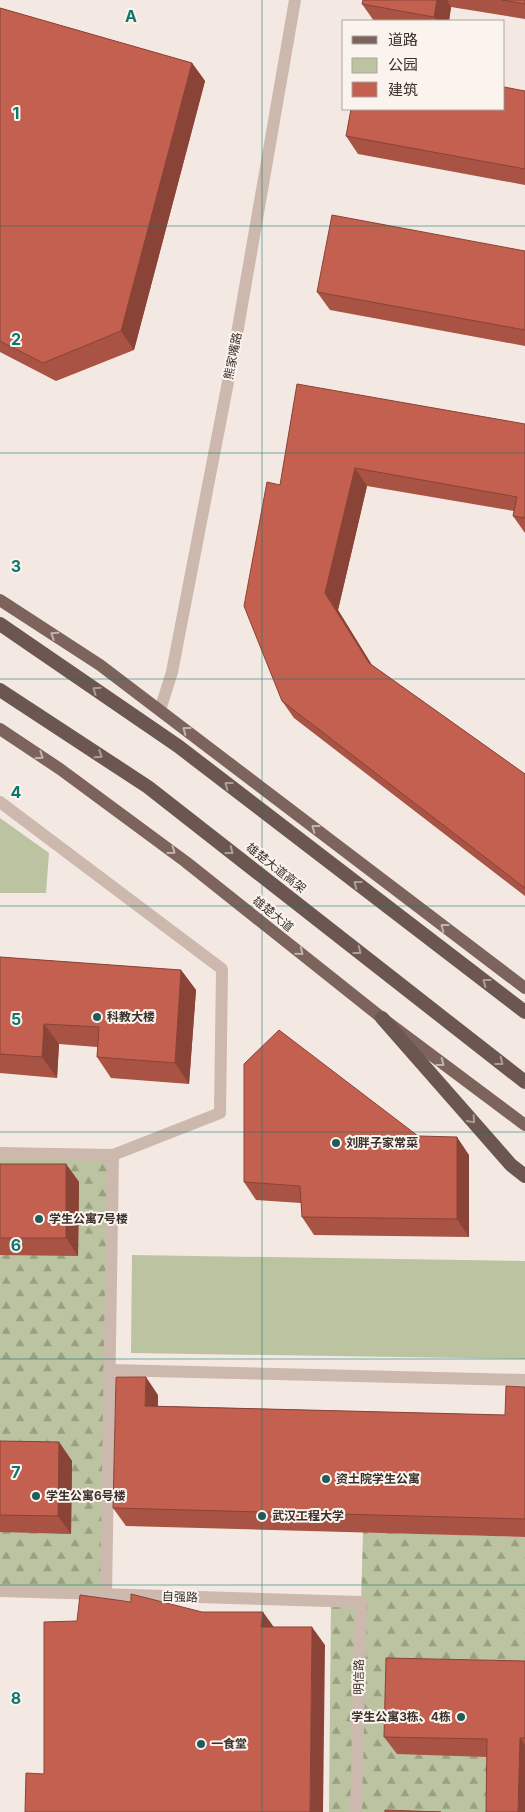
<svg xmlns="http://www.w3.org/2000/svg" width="525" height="1812" viewBox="0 0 525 1812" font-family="Inter,'Noto Sans SC',sans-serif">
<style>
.green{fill:#bbc3a1}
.forest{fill:url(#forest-firs)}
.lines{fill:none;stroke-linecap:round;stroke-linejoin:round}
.minor{stroke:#ccb8ad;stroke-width:12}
.tertiary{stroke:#ccb8ad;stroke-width:12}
.primary{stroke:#7c645d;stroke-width:12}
.trunk{stroke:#6c5650;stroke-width:14}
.wall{fill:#a95344}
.shaded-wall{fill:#894337}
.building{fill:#c4604f;stroke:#894337}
.oneway{stroke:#c2b3ad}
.oneway2{stroke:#ac9d97}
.grid{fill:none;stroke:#0f766e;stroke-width:1;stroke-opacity:0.55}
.poi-dot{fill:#215c5a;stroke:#fbf4ee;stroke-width:2}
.labels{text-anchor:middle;stroke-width:4;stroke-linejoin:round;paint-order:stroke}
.street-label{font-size:12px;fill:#3a2f2b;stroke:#fbf4ee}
.poi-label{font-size:12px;font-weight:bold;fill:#3a2f2b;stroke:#fbf4ee;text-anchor:start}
.grid-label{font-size:16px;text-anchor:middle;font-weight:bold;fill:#0f766e;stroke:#fbf4ee;stroke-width:4;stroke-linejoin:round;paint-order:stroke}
</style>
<defs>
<pattern id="forest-firs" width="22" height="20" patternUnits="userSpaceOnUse" patternTransform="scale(1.25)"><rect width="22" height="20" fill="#bbc3a1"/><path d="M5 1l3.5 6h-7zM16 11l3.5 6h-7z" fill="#999f83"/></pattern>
</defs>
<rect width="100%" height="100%" fill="#f3e9e2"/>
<g class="green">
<path d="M 0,818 L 49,853 L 46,893 L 0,893 Z"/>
<path d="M 132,1255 L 525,1261 L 525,1359 L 131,1353 Z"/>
</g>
<g class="forest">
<path d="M 0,1153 L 113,1155 L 106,1595 L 0,1591 Z"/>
<path d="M 363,1532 L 525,1537 L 525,1812 L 329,1812 L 331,1601 L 361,1602 Z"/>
</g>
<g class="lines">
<g class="minor">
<path d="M 0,802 L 222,969 L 220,1113 L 113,1155"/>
<path d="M 0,1153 L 113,1155 L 106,1595"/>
<path d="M 109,1370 L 525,1380"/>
<path d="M 0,1591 L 361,1602 L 356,1812"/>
</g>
<path class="tertiary" d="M 160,710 L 172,672 L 234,351 L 295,0"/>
<g class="primary">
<path d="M 0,600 L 100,665 L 525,988"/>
<path d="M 0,729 L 60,769 L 186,862 L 382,1018 L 525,1125"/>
</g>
<g class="trunk">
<path d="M 0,624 L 178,746 L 525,1012"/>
<path d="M 0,690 L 148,787 L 525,1082"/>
<path d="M 382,1018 L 511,1165 L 525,1176"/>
</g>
</g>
<g class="wall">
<path d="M 363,0 L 525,0 L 525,19 L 451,7 L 449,21 L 374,21 L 362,4 Z"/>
<path d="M 0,8 L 192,63 L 205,81 L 134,350 L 56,381 L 0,352 Z"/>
<path d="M 525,91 L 525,185 L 358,154 L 346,136 Z"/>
<path d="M 525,251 L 525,346 L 330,310 L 317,292 Z"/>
<path d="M 525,424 L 525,533 L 513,516 L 514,511 L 367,486 L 338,610 L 372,665 L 525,774 L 525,896 L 294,718 L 282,701 L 280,485 Z"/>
<path d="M 0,957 L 181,970 L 196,990 L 189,1084 L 111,1078 L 97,1057 L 97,1047 L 59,1044 L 57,1078 L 0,1073 Z"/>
<path d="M 418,1136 L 469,1155 L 469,1237 L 314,1235 L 302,1217 L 301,1203 L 256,1200 L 244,1182 Z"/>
<path d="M 0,1164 L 66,1164 L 79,1182 L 78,1256 L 0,1255 Z"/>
<path d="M 525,1387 L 525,1537 L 126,1526 L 113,1508 L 158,1395 L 158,1406 L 505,1415 Z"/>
<path d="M 0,1441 L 59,1442 L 72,1461 L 71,1534 L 0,1532 Z"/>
<path d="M 525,1661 L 525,1812 L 487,1757 L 397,1754 L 384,1737 Z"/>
</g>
<g class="shaded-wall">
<path d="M 437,0 L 447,0 L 451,7 L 449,21 L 438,21 L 434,17 Z"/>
<path d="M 192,63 L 205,81 L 134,350 L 121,331 Z"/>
<path d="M 355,468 L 367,486 L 338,610 L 381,680 L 369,663 L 325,593 Z"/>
<path d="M 181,970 L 196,990 L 189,1084 L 175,1063 Z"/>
<path d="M 44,1024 L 59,1044 L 57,1078 L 42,1057 Z"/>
<path d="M 457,1137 L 469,1155 L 469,1237 L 457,1219 Z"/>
<path d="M 66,1164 L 79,1182 L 78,1256 L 66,1238 Z"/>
<path d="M 146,1377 L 158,1395 L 157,1424 L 145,1406 Z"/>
<path d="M 59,1442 L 72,1461 L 71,1534 L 58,1516 Z"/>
<path d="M 263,1612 L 276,1630 L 261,1627 Z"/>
<path d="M 312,1627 L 325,1645 L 323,1812 L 310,1812 Z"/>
<path d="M 520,1738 L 525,1745 L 525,1812 L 518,1812 Z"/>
</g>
<g class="building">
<path d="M 363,0 L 437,0 L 434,17 L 362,4 Z"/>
<path d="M 502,0 L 525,0 L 525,4 Z"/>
<path d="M 0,8 L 192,63 L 121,331 L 43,363 L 0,341 Z"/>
<path d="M 504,87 L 525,91 L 525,169 L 346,136 L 351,109 L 504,109 Z"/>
<path d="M 332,215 L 525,251 L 525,330 L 317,292 Z"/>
<path d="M 297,384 L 525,424 L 525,518 L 513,516 L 517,497 L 355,468 L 325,593 L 369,663 L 525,774 L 525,888 L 282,701 L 244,606 L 267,482 L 280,485 Z"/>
<path d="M 0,957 L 181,970 L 175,1063 L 97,1057 L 99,1027 L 44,1024 L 42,1057 L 0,1054 Z"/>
<path d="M 279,1030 L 418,1136 L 457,1137 L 457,1219 L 302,1217 L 300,1186 L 244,1182 L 244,1064 Z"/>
<rect x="0" y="1164" width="66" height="74"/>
<path d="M 116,1377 L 146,1377 L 145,1406 L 505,1415 L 506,1386 L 525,1387 L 525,1519 L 113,1508 Z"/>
<path d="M 0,1441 L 59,1442 L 58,1516 L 0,1515 Z"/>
<path d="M 131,1594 L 202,1612 L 263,1612 L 261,1627 L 312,1627 L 310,1812 L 25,1812 L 26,1773 L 44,1774 L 44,1622 L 77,1621 L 80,1595 L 131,1602 Z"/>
<path d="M 386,1658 L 525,1661 L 525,1738 L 520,1738 L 518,1812 L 486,1812 L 487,1739 L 384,1737 Z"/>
<path d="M 385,1810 L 441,1812 L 385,1812 Z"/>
</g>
<defs><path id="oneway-chevron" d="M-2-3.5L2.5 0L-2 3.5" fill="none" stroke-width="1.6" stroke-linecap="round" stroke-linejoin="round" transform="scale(1.25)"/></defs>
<g class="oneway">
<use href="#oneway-chevron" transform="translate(54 635) rotate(-147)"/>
<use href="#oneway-chevron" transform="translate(186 730) rotate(-143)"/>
<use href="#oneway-chevron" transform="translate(40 756) rotate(34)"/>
<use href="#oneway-chevron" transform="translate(315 828) rotate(-143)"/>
<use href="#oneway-chevron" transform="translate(172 851) rotate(36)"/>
<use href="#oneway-chevron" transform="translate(444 927) rotate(-143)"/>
<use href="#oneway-chevron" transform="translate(300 952) rotate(39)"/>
<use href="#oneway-chevron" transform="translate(441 1063) rotate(37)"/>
</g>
<g class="oneway2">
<use href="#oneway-chevron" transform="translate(96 690) rotate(-145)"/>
<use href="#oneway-chevron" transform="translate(99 755) rotate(33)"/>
<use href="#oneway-chevron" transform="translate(228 785) rotate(-143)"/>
<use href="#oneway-chevron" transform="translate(230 851) rotate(38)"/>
<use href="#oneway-chevron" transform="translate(357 884) rotate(-143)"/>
<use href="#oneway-chevron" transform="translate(358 951) rotate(38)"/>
<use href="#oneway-chevron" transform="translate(486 982) rotate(-143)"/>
<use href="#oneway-chevron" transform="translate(500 1062) rotate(38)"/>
<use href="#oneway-chevron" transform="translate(472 1120) rotate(49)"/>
</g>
<path class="grid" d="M 262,0 L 262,1812M 0,226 L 525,226M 0,453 L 525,453M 0,679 L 525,679M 0,906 L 525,906M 0,1132 L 525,1132M 0,1359 L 525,1359M 0,1585 L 525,1585"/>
<g class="poi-dot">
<circle cx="97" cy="1017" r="5"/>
<circle cx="336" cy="1143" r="5"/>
<circle cx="39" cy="1219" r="5"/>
<circle cx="326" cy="1479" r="5"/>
<circle cx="36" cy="1496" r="5"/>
<circle cx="262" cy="1516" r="5"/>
<circle cx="461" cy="1717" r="5"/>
<circle cx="201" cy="1744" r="5"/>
</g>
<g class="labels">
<g class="street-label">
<text transform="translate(233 356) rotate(-79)" y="4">熊家嘴路</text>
<text transform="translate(276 868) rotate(38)" y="4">雄楚大道高架</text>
<text transform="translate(273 914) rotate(39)" y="4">雄楚大道</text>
<text transform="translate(180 1597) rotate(2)" y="4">自强路</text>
<text transform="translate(359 1677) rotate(-89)" y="4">明信路</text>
</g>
<g class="poi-label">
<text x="107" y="1021">科教大楼</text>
<text x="346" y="1147">刘胖子家常菜</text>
<text x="49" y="1223">学生公寓7号楼</text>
<text x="336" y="1483">资土院学生公寓</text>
<text x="46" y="1500">学生公寓6号楼</text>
<text x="272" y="1520">武汉工程大学</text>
<text x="451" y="1721" text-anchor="end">学生公寓3栋、4栋</text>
<text x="211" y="1748">一食堂</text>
</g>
</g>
<g class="grid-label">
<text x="131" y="22">A</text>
<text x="16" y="119">1</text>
<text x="16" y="345">2</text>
<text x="16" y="572">3</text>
<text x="16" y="798">4</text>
<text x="16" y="1025">5</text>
<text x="16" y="1251">6</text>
<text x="16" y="1478">7</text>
<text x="16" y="1704">8</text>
</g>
<rect x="342" y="20" width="162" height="90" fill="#fbf4ee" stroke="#aea5a0"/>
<rect x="352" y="36" width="25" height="8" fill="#7c645d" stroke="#aea5a0"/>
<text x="388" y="45" font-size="15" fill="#3a2f2b">道路</text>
<rect x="352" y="58" width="25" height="15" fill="#bbc3a1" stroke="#aea5a0"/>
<text x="388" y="70" font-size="15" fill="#3a2f2b">公园</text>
<rect x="352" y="82" width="25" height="15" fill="#c4604f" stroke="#aea5a0"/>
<text x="388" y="95" font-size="15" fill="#3a2f2b">建筑</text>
</svg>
